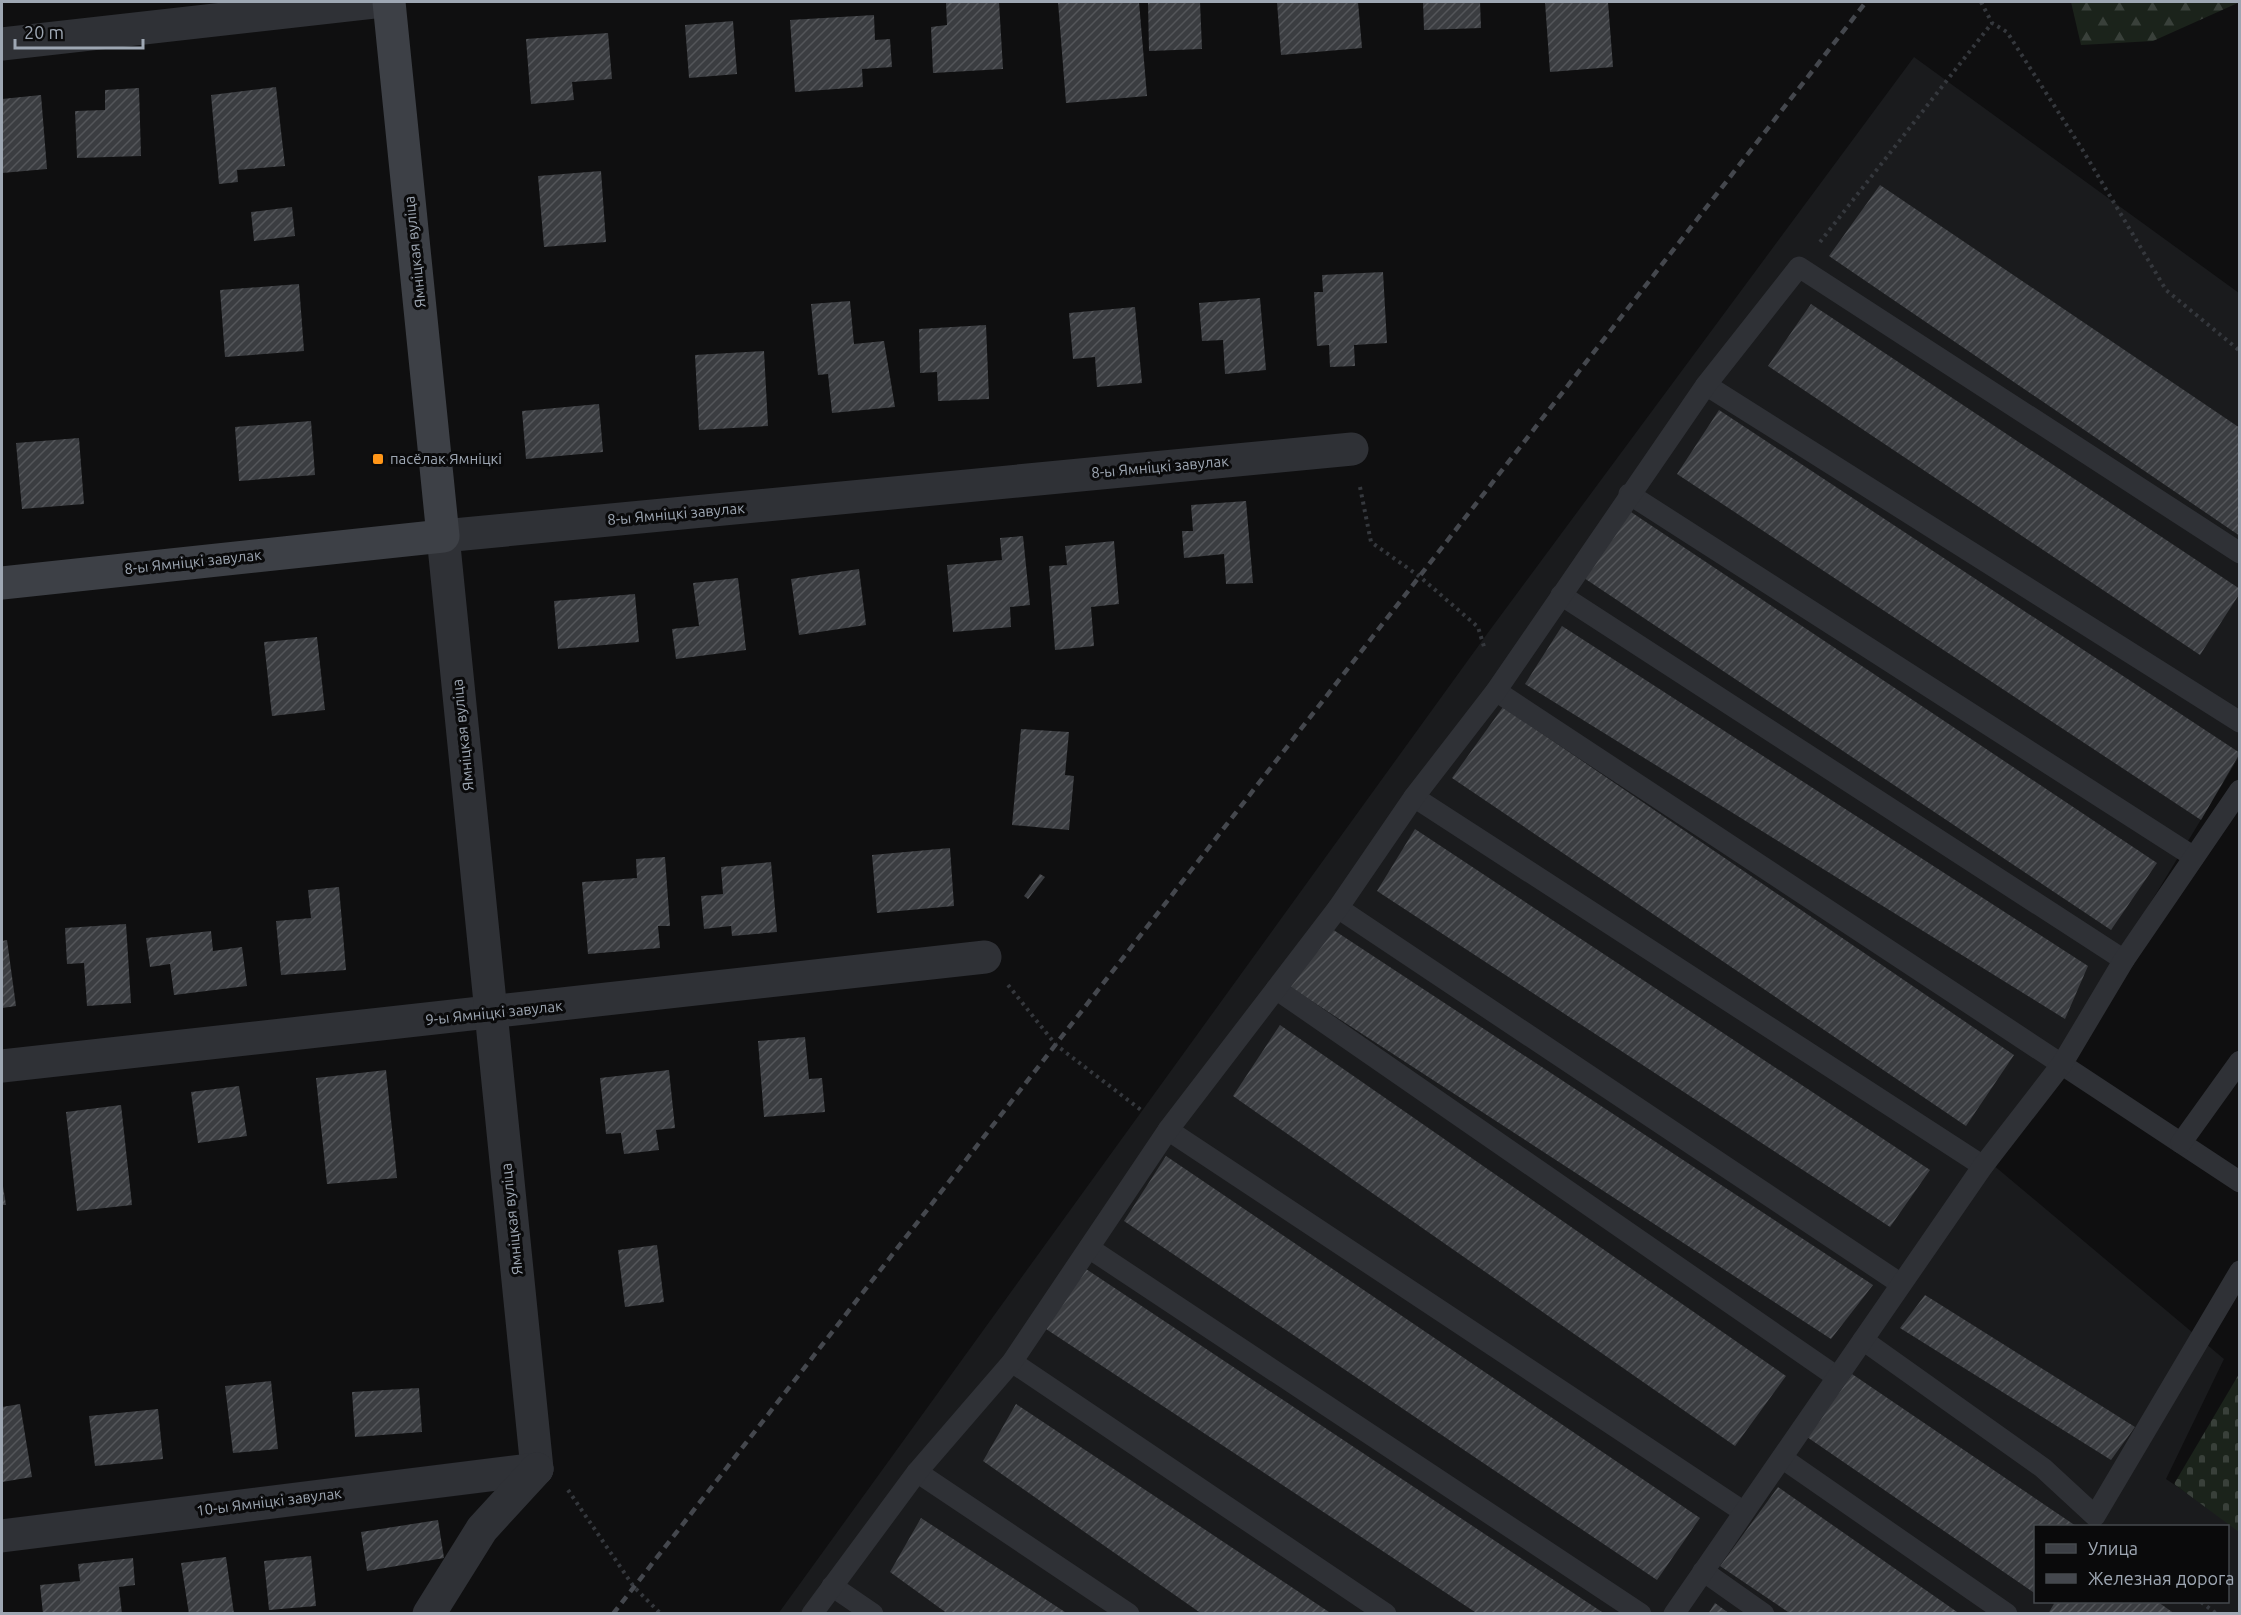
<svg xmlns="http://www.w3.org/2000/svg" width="2241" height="1615" viewBox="0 0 2241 1615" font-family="Ubuntu,sans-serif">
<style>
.built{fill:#1a1b1d;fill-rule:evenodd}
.forest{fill:url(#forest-firs)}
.cemetery{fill:url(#cemetery-stones)}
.building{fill:url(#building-hatch)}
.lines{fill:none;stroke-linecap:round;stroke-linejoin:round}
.path{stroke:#35383d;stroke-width:4;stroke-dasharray:3 4.5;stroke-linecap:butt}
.service{stroke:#2f3136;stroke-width:21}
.minor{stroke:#2f3136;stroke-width:33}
.secondary{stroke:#3d4046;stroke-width:33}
.rail{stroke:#44474d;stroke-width:4.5;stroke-dasharray:8 6;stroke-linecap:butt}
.poi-dot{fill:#ff9618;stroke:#0a0a0b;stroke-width:2}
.labels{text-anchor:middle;stroke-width:6;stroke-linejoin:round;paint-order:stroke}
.street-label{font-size:15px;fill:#9ea7b3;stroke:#0a0a0b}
.poi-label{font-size:15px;fill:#9ea7b3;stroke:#0a0a0b;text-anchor:start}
</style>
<defs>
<pattern id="forest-firs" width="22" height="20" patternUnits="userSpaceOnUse" patternTransform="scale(1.5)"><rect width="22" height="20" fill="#1b231b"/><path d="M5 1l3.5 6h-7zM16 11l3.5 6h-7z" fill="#39403a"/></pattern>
<pattern id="cemetery-stones" width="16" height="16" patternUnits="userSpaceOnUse" patternTransform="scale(1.5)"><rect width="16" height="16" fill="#1b231b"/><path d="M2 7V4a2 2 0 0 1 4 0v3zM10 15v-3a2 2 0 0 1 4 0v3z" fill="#39403a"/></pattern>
<pattern id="building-hatch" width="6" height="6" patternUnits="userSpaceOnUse" patternTransform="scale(1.5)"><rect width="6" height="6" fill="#3b3d41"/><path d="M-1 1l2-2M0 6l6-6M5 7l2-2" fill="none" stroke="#54565a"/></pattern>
</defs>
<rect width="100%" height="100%" fill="#0f0f10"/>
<path class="built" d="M 1914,57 L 2239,293 L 2239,757 L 1992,1164 L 2224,1359 L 2166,1479 L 2239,1528 L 2239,1613 L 778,1614 L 1487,634 ZM 2036,1526 L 2228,1526 L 2228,1602 L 2036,1602 Z"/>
<path class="forest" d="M 2071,2 L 2240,2 L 2153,41 L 2081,45 Z"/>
<path class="cemetery" d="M 2239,1374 L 2239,1532 L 2174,1484 Z"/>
<g class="building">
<path d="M 999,2 L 1003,69 L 933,73 L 931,27 L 947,25 L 946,3 Z"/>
<path d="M 1058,2 L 1139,2 L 1147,96 L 1066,103 Z"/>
<path d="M 1148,2 L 1200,2 L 1202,49 L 1149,51 Z"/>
<path d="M 1277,2 L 1358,2 L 1362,48 L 1281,55 Z"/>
<path d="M 1423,2 L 1480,2 L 1481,28 L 1424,30 Z"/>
<path d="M 1545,2 L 1608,2 L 1613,67 L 1550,72 Z"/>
<path d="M 874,15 L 875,40 L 890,39 L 892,67 L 862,69 L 863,87 L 795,92 L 790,20 Z"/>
<path d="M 733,21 L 737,74 L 689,78 L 685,25 Z"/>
<path d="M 608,33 L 612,79 L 572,82 L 574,100 L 531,104 L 526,39 Z"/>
<path d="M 276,87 L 285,166 L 237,170 L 238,182 L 219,184 L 211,95 Z"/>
<path d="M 139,88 L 141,156 L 77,158 L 75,111 L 105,110 L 105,90 Z"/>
<path d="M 41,95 L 47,169 L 2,173 L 2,99 Z"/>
<path d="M 601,171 L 606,242 L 544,247 L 538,176 Z"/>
<path d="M 1880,185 L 2240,428 L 2240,536 L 1829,256 Z"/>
<path d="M 292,207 L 295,236 L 254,241 L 251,212 Z"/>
<path d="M 1383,272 L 1387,343 L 1354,345 L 1355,366 L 1330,367 L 1329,345 L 1317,346 L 1314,292 L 1323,292 L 1322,275 Z"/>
<path d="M 299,284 L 304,351 L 225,357 L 220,290 Z"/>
<path d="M 1260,298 L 1266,370 L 1225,374 L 1223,340 L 1202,341 L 1199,303 Z"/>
<path d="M 850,301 L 854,344 L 884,341 L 895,407 L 832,413 L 828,374 L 818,375 L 811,304 Z"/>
<path d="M 1811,304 L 2240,589 L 2240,593 L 2200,655 L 1768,366 Z"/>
<path d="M 1135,307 L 1142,383 L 1097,387 L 1095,357 L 1073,359 L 1069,313 Z"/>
<path d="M 986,325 L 989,399 L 938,401 L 937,372 L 920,373 L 919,329 Z"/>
<path d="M 764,351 L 768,426 L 699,430 L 695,355 Z"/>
<path d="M 599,404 L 603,452 L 526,459 L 522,411 Z"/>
<path d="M 1719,410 L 2240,753 L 2201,820 L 1677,474 Z"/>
<path d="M 311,421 L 315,475 L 239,481 L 235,427 Z"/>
<path d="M 79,438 L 84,504 L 22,509 L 16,443 Z"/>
<path d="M 1246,501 L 1253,583 L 1226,584 L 1224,554 L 1184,558 L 1182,531 L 1193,531 L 1191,505 Z"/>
<path d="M 1625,508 L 2157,863 L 2111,930 L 1584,578 Z"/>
<path d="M 1023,536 L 1030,605 L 1010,607 L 1011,627 L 953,632 L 947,565 L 1002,560 L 1000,538 Z"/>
<path d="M 1114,541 L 1119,604 L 1091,607 L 1094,646 L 1055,650 L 1049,566 L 1067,565 L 1065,546 Z"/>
<path d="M 859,569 L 866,625 L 799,635 L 791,579 Z"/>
<path d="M 738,578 L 746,650 L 676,659 L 672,629 L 699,626 L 693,583 Z"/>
<path d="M 635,594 L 639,642 L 558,649 L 554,601 Z"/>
<path d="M 1562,626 L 2088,966 L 2065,1019 L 1525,684 Z"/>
<path d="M 317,637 L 325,710 L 272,716 L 264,642 Z"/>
<path d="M 1503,707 L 2014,1055 L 1966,1126 L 1452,778 Z"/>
<path d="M 1021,729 L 1069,732 L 1065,775 L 1074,776 L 1069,830 L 1012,825 Z"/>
<path d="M 1415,829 L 1930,1170 L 1890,1227 L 1377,891 Z"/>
<path d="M 950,848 L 954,906 L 877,913 L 872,855 Z"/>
<path d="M 665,857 L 670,926 L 658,926 L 660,948 L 588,954 L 582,882 L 637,878 L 636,859 Z"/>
<path d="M 771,862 L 777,932 L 732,936 L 731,926 L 704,929 L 701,896 L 723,894 L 721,867 Z"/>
<path d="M 1040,874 L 1045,877 L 1028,899 L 1024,896 Z"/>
<path d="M 339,887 L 346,970 L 281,975 L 276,921 L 311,918 L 308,890 Z"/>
<path d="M 126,924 L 131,1003 L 87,1006 L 84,963 L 67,964 L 65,928 Z"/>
<path d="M 1326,925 L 1873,1285 L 1831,1339 L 1287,985 Z"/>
<path d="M 211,931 L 213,951 L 242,947 L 247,986 L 174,995 L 170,964 L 150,967 L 146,938 Z"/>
<path d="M 7,940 L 16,1006 L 2,1008 L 2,941 Z"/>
<path d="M 1280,1025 L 1786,1376 L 1735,1446 L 1233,1096 Z"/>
<path d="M 805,1037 L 809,1079 L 822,1078 L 825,1112 L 764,1117 L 758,1041 Z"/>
<path d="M 386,1070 L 397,1178 L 327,1184 L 316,1078 Z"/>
<path d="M 669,1070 L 675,1128 L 656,1130 L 659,1150 L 624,1154 L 621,1133 L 606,1134 L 600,1078 Z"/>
<path d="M 239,1086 L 247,1136 L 198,1143 L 191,1092 Z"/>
<path d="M 121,1105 L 132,1205 L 77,1211 L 66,1112 Z"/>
<path d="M 1166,1156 L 1700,1518 L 1657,1580 L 1124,1221 Z"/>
<path d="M 2,1180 L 6,1205 L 2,1205 Z"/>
<path d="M 657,1245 L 664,1302 L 625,1307 L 618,1250 Z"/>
<path d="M 1083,1267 L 1605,1614 L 1478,1614 L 1043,1327 Z"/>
<path d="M 1925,1295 L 2135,1427 L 2111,1460 L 1900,1328 Z"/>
<path d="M 1852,1374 L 2076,1526 L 2036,1526 L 2036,1594 L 1807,1437 Z"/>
<path d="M 271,1381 L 278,1449 L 233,1453 L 225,1386 Z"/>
<path d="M 419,1388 L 422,1432 L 355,1437 L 352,1392 Z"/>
<path d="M 20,1404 L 32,1477 L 2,1482 L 2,1407 Z"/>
<path d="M 1016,1404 L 1332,1614 L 1202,1614 L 983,1461 Z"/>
<path d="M 158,1409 L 163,1459 L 95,1466 L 89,1416 Z"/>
<path d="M 1778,1487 L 1960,1614 L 1791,1614 L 1720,1566 Z"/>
<path d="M 921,1518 L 1068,1614 L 948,1614 L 890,1572 Z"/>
<path d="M 438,1520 L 444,1558 L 367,1571 L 361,1532 Z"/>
<path d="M 311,1556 L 316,1606 L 269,1610 L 264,1561 Z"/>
<path d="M 226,1557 L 234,1614 L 189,1614 L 181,1563 Z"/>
<path d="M 133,1558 L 135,1585 L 119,1587 L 122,1614 L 43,1614 L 40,1585 L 80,1581 L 78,1564 Z"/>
<path d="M 2055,1602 L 2158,1602 L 2175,1614 L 2048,1614 Z"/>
<path d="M 1715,1603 L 1730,1614 L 1708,1614 Z"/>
</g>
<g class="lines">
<g class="path">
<path d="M 1981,2 L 1992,23 L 2007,32 L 2082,149 L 2166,290 L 2240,351"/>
<path d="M 1820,242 L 1992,23"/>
<path d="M 1360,487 L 1371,542 L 1419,576 L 1478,627 L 1485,650"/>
<path d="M 1008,985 L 1056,1045 L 1141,1110"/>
<path d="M 568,1490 L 634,1587 L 661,1614"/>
<path d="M 2201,1602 L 2217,1614"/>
</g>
<g class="service">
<path d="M 1706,385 L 2240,722"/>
<path d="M 1629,494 L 2194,857"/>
<path d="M 1561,595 L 2124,960"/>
<path d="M 1496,691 L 2240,1182"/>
<path d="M 1414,797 L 1983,1166"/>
<path d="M 1338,908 L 1901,1284"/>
<path d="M 1276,989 L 1837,1377"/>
<path d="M 1168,1130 L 1744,1512"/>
<path d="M 2181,1143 L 2240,1061"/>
<path d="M 1089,1248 L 1641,1614"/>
<path d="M 1863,1340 L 2043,1468 L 2095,1516 L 2240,1271"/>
<path d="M 1012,1362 L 1386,1614"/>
<path d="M 1782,1458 L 2007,1614"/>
<path d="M 917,1472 L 1129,1614"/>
<path d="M 1703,1571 L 1764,1614"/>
<path d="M 832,1586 L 873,1614"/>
<path d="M 812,1614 L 917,1472 L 1012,1362 L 1168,1130 L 1338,908 L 1414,797 L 1496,691 L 1706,385 L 1799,267 L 2240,553"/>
<path d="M 1674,1614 L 1983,1166 L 2062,1064 L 2124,960 L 2240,790"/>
</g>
<g class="minor">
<path d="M 2,44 L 374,2"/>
<path d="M 2,1066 L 985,957"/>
<path d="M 537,1469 L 443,536 L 1352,449"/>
<path d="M 2,1536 L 537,1469"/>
<path d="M 429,1614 L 482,1529 L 537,1469"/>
</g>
<path class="secondary" d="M 2,583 L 443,536 L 389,2"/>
<path class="rail" d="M 613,1614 L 1866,2"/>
</g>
<rect class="poi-dot" x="372" y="453" width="12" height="12" rx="3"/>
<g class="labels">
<g class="street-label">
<text transform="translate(415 252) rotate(-96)" y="5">Ямніцкая вуліца</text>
<text transform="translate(1160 467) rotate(-5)" y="5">8-ы Ямніцкі завулак</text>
<text transform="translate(676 514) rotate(-5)" y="5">8-ы Ямніцкі завулак</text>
<text transform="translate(193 562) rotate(-6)" y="5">8-ы Ямніцкі завулак</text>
<text transform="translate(463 735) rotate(-96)" y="5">Ямніцкая вуліца</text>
<text transform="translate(494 1013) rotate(-6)" y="5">9-ы Ямніцкі завулак</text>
<text transform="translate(512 1219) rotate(-96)" y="5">Ямніцкая вуліца</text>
<text transform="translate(269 1502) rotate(-7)" y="5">10-ы Ямніцкі завулак</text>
</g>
<g class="poi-label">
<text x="390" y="464">пасёлак Ямніцкі</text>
</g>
</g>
<rect width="2241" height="1615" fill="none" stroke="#9ea7b3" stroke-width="6"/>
<rect x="2034" y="1525" width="195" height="78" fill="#0a0a0b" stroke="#45494e" stroke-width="1.5"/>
<rect x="2046" y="1544" width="30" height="9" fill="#3d4046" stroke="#45494e" stroke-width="1.5"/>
<text x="2088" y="1555" font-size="18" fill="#9ea7b3">Улица</text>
<rect x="2046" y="1574" width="30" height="9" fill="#44474d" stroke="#45494e" stroke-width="1.5"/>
<text x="2088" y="1585" font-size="18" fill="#9ea7b3">Железная дорога</text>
<path d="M15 39v9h128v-9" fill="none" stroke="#9ea7b3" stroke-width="3"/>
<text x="24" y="39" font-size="18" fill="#9ea7b3" stroke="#0a0a0b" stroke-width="4.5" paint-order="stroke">20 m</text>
</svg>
